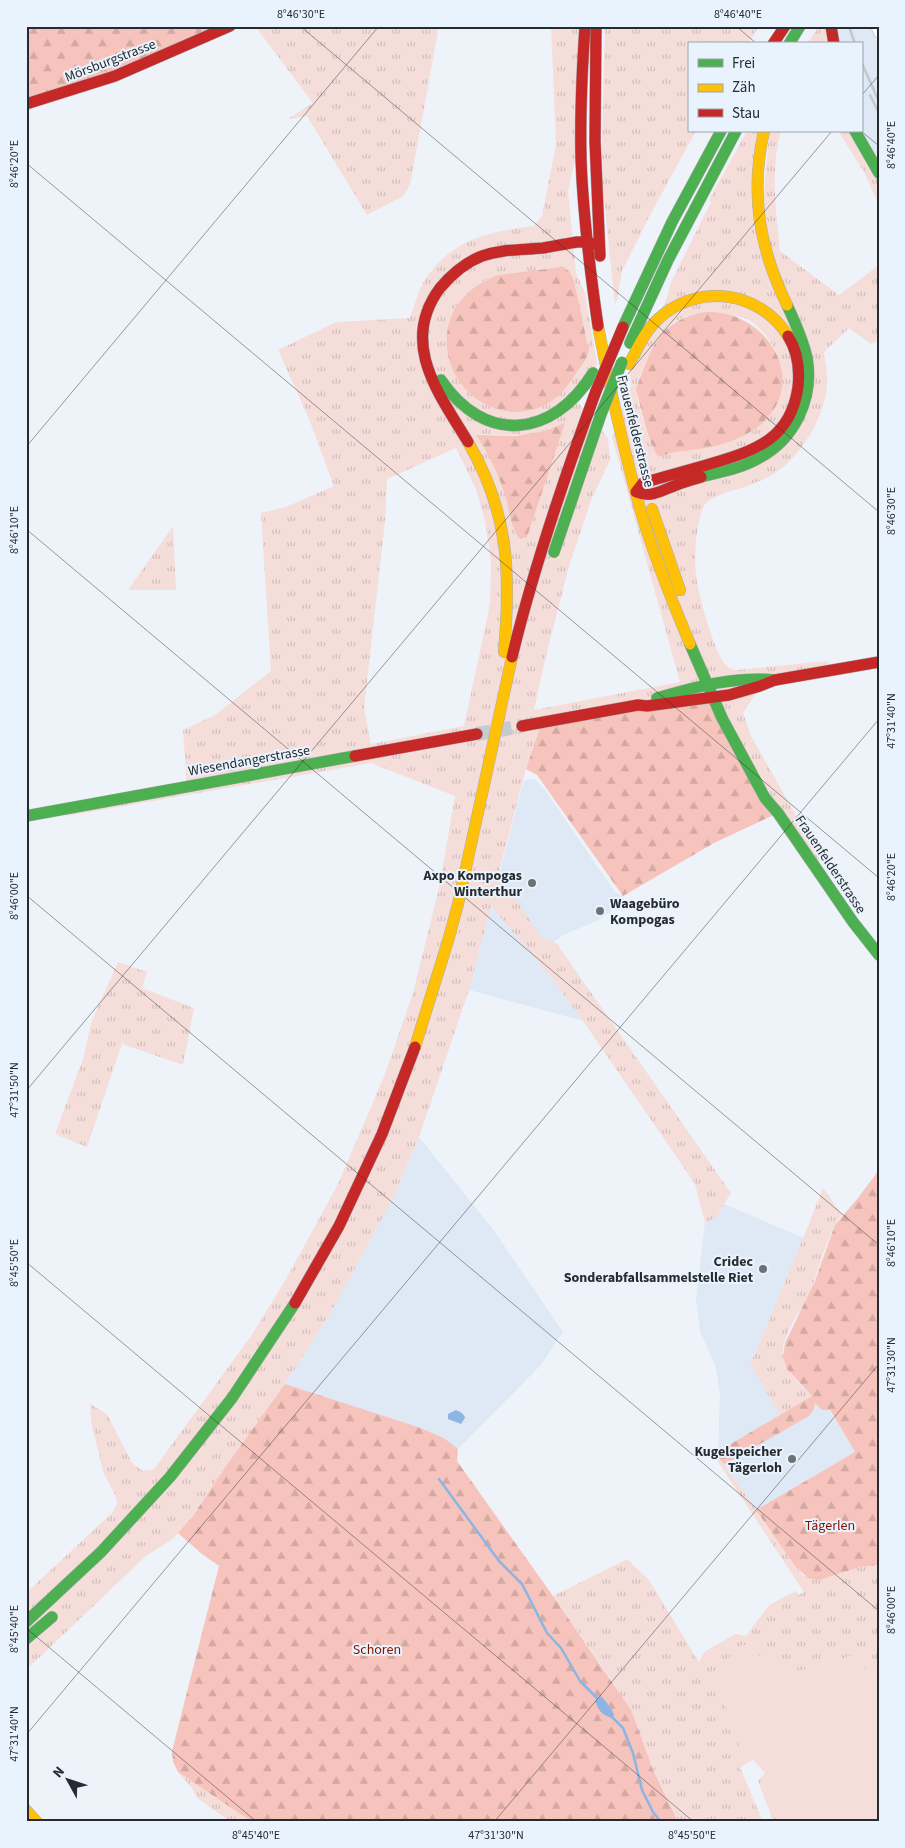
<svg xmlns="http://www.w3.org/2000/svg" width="905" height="1848" viewBox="0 0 905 1848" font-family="'Source Sans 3',sans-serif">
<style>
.built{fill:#dee9f5}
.grass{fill:url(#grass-tufts);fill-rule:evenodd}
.forest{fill:url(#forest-firs)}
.garden{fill:#f5ddda}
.water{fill:#8cb5e5}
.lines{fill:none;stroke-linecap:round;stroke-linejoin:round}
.stream{stroke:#8cb5e5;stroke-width:2.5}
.secondary-tunnel{stroke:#c6cbd1;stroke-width:14;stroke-dasharray:14 7;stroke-linecap:butt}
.street-casing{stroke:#a9adb2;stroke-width:11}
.fast-casing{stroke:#a9adb2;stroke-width:12}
.slow-casing{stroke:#a9adb2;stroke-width:12}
.jam-casing{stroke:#a9adb2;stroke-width:12}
.street{stroke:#fcfdfe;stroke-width:10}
.fast{stroke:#4caf50;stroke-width:11}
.slow{stroke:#ffc107;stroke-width:11}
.jam{stroke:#c62828;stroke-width:11}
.rail{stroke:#c5c7c9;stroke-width:2.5}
.fast-bridge-casing{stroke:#a9adb2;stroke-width:12;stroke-linecap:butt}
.jam-bridge-casing{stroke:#a9adb2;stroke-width:12;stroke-linecap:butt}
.fast-bridge{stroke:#4caf50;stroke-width:11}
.jam-bridge{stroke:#c62828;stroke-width:11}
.ticks{fill:none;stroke:#272b2f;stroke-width:1;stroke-opacity:0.45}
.poi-dot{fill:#6d7176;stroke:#e9f3fe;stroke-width:2}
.labels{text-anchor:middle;stroke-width:4;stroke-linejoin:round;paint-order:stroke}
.street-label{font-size:14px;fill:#272b2f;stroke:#e9f3fe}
.poi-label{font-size:14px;font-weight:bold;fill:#272b2f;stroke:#e9f3fe;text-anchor:end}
.park-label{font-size:14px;fill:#811400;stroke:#e9f3fe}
.neatline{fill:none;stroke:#272b2f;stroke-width:2}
.ticks-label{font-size:12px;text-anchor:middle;fill:#272b2f}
</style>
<defs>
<pattern id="grass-tufts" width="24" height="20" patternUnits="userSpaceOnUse" patternTransform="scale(1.25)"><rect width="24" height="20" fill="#f5ddda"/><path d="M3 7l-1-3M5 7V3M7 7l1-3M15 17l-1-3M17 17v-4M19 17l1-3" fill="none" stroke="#d2bebb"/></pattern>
<pattern id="forest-firs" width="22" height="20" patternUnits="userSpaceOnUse" patternTransform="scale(1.25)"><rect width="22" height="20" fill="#f6c4bc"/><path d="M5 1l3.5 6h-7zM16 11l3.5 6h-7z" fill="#d3a9a2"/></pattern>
</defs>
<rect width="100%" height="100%" fill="#eef3f9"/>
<g class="built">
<path d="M 835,26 L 870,26 L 879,47 L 879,165 L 861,131 L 861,44 L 840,44 Z"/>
<path d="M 535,779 L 545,790 L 615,892 L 623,896 L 618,907 L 597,921 L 563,935 L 555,941 L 550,947 L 550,976 L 583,1021 L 469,990 L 523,783 L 526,780 Z"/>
<path d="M 419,1137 L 492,1228 L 563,1332 L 540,1366 L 458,1449 L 444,1438 L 418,1427 L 285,1384 L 331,1312 L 391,1202 Z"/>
<path d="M 724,1204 L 804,1238 L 753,1358 L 749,1362 L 780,1415 L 724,1448 L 718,1458 L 720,1394 L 716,1368 L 700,1331 L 696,1299 L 705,1223 L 715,1218 Z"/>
<path d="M 815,1403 L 822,1410 L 829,1410 L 855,1452 L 756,1510 L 724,1464 Z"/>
</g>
<g class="grass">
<path d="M 255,26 L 439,26 L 410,185 L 403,196 L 367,215 L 307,116 L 288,119 L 313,103 Z"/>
<path d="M 551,26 L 579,26 L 575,160 L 568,191 L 576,273 L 585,293 L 597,364 L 578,402 L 608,438 L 610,460 L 592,498 L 569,566 L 545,660 L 534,710 L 680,682 L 612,437 L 631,386 L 629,364 L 665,303 L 672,280 L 711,202 L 709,200 L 747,131 L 764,131 L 763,205 L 769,131 L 781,131 C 770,170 776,211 780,251 L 839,295 L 879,265 L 879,340 L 871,344 L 849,328 L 824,352 C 825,362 828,375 827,386 C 824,416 805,449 782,468 C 772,477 757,482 745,487 C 734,490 710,496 704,506 C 696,520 694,558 696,574 C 697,591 714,652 725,664 C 728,668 733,670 738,670 L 826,661 L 832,665 L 760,687 L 743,713 L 751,736 L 819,856 L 822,877 L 778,813 L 537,723 L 539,731 L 526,769 L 499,871 L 510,891 L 541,937 L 557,944 L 731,1193 L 715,1218 L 705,1223 L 695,1184 L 583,1021 L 550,976 L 491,906 L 469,990 L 419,1137 L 391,1202 L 331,1312 L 285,1384 L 226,1466 L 184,1528 L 171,1540 L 146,1556 L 26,1670 L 26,1593 L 112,1513 L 117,1504 L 116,1497 L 103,1471 L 91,1421 L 90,1404 L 107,1414 L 132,1463 L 143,1471 L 154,1469 L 251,1336 L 285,1281 L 338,1184 L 385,1074 L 413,993 L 439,888 L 455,796 L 371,763 L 67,816 L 82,806 L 187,786 L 183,730 L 215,715 L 271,671 L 261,513 L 286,507 L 334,486 L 309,419 L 278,350 L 336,322 L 410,318 C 414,307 417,295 422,285 C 448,240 486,232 534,226 L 542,216 L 556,144 ZM 547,269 L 573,278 L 589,349 L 584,362 L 564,391 L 480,283 L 498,275 L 542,271 ZM 695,314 C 709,315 727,314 741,317 C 767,324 787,364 781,389 C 779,397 772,405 767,412 C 764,417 761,424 757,428 C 729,450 689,444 658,456 C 648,438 638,411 637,390 C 636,377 658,338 667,328 C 674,320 685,317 695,314 ZM 552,427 L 533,517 L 527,537 L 515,533 C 512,499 495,464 477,435 C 502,433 528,440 552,427 ZM 456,448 L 476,489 L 485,521 L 491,561 L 490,605 L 464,726 L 371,744 L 364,708 L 385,521 L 387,479 Z"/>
<path d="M 605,26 L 759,26 L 748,44 L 689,44 L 689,131 L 696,131 L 649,217 L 622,271 L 617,300 L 615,305 L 603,189 L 602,148 Z"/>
<path d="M 819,26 L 826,26 L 830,44 L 807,44 Z"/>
<path d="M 838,131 L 851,131 L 879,177 L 879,205 L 864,172 Z"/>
<path d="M 173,526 L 176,590 L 128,590 Z"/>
<path d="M 118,962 L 147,972 L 142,988 L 194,1008 L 183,1065 L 122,1044 L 87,1147 L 55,1134 L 84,1056 L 91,1023 Z"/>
<path d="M 823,1188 L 842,1215 C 827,1232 819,1273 808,1296 C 799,1314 781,1336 783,1356 C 785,1372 802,1386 812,1396 L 780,1415 L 749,1362 L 753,1358 C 777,1301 801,1245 823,1188 Z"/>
<path d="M 718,1458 L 724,1464 L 795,1566 L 804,1576 L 831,1577 L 860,1567 L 879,1565 L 879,1681 L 850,1656 C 828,1666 801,1676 777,1666 C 765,1662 755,1652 744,1645 L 744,1761 L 749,1755 L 771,1777 L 763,1786 L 778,1822 L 773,1822 L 772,1818 L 758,1781 L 765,1773 L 753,1760 L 740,1767 L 763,1822 L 678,1822 L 615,1685 L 553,1596 L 627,1559 L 649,1580 L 699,1662 L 704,1652 L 735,1634 L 746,1636 L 769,1605 L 796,1591 L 798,1595 L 804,1592 L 718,1462 Z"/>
<path d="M 178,1772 L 252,1822 L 231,1822 L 197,1798 L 192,1788 Z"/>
</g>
<g class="forest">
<path d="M 26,26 L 264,26 L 229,27 L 26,104 Z"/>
<path d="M 563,267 L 569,271 L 573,278 C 578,297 582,317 586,337 C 586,341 588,345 589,348 C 589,357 580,368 575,375 C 567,388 557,399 543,406 C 492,429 437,381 448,327 C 454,301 474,284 498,275 Z"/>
<path d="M 706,312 C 769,310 811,383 759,426 C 742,440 713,448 691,450 C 677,452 673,451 658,457 C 646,435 642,412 636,389 L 638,383 C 653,345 661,319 706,312 Z"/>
<path d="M 565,423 L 527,537 L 520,539 C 510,528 510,509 505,495 C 498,473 489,454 476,435 L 516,436 L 544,431 Z"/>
<path d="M 712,698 L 778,813 L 714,843 L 623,896 L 537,775 L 526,769 L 539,731 L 537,723 Z"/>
<path d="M 879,1170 L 879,1565 L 860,1567 L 820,1580 L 808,1578 L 795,1566 L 756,1510 L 855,1452 L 830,1410 L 822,1410 L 815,1403 L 814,1409 L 809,1416 L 734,1459 L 724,1464 L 718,1458 L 724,1448 L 812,1396 L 787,1369 L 783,1357 L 785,1343 L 815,1281 L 835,1225 L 858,1198 Z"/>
<path d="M 285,1384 L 418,1427 L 444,1438 L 458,1449 L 457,1461 L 553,1596 L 631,1710 L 652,1767 L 678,1822 L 252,1822 L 178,1772 L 173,1762 L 172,1751 L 219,1566 L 202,1554 L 178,1533 L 192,1517 L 226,1466 Z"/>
</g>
<path class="garden" d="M 742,1645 L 744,1645 C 755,1652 765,1661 777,1666 C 801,1676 828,1666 850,1656 L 879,1681 L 879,1822 L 778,1822 L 763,1786 L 771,1777 L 749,1756 L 744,1761 L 714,1672 Z"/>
<g class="water">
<path d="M 456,1410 C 460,1412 464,1413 465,1418 L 461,1424 L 448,1419 L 448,1414 Z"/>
<path d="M 601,1696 C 605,1700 613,1710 614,1715 L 612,1718 C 602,1715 599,1711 595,1701 Z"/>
</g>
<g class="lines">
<g class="stream">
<path d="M 439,1479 L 499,1561 L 522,1584 L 547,1633 L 561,1648 L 580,1681 L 598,1699"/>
<path d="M 611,1716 L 623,1728 L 633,1753 L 642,1790 L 653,1812 L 661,1822"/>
</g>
<path class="secondary-tunnel" d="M 477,734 L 522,726"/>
<defs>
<path id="street" d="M 876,26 L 879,33"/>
<g id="fast">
<path d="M 789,44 L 800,26"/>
<path d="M 855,131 L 879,173"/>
<path d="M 623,327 L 672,222 L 721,131"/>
<path d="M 630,343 L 668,260 L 736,131"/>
<path d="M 441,380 C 485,445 553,438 593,373"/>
<path d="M 701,477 C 721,472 742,468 759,458 C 795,439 814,398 807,358 C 803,340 795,322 787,305"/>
<path d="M 554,552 L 601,414"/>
<path d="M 690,644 L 722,718 L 765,798 L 778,813 L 853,922 L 879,955"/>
<path d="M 657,698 C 696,687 734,676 775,680"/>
<path d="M 26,816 L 355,756"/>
<path d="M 26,1622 L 101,1552 L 170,1477 L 232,1398 L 295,1303"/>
<path d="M 26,1639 L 52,1617"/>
</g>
<g id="slow">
<path d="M 764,131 C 750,194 759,247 787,305"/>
<path d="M 598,326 C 610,389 624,451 641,512 C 654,557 672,601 690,644"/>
<path d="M 629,364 C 638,348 645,331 658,319 C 698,282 760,291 788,336"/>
<path d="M 468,442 C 509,512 511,573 504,652"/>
<path d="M 652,509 L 680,590"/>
<path d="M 415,1047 L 448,941 L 458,904 L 512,657"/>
<path d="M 26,1810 L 37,1822"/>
</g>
<g id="jam">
<path d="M 585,26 C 582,70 580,115 581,159 C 583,215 590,271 598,326"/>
<path d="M 596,26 L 595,141 L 600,256"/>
<path d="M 831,26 L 834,44"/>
<path d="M 773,44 L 785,26"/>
<path d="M 26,104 L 115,76 L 230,26"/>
<path d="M 468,442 C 439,394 399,343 440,288 C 451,275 466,262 482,256 C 502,249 522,250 543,248 C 554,246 565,244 577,242 L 586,242 L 599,245"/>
<path d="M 701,477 C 692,480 683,482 674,486 C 660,491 651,498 636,492 L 643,483 C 666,476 690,470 713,463 C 757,450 791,438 798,387 C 800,369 798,352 788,336"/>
<path d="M 512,657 C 534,566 564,478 596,391"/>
<path d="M 522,726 L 638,705 L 647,706 L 729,695 L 760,686 L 775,680 L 879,662"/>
<path d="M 355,756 L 477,734"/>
<path d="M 295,1303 L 339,1226 L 382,1134 L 415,1047"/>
</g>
</defs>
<use href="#street" class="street-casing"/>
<use href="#fast" class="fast-casing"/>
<use href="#slow" class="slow-casing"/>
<use href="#jam" class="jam-casing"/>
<use href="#street" class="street"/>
<use href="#fast" class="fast"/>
<use href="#slow" class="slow"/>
<use href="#jam" class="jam"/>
<g class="rail">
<path d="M 849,26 L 855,44"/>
<path d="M 861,61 L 879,102"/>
<path d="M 870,95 L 879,113"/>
</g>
<defs>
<path id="fast-bridge" d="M 601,414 L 622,362"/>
<path id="jam-bridge" d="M 596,391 L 623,327"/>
</defs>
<use href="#fast-bridge" class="fast-bridge-casing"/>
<use href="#jam-bridge" class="jam-bridge-casing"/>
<use href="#fast-bridge" class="fast-bridge"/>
<use href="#jam-bridge" class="jam-bridge"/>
</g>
<path class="ticks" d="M 300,26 L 879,512M 736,26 L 757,44M 861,96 L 879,75M 861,131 L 879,146M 26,163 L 879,878M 26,447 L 379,26M 26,529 L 879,1245M 26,895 L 879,1611M 26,1091 L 832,131M 26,1262 L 694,1822M 26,1628 L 257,1822M 26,1735 L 879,719M 494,1822 L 879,1364"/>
<g class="poi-dot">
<circle cx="532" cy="883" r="5"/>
<circle cx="600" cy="911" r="5"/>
<circle cx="763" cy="1269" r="5"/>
<circle cx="792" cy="1459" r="5"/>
</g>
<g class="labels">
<g class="street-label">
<text transform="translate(110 60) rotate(-21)" y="5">Mörsburgstrasse</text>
<text transform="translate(636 431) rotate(76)" y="5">Frauenfelderstrasse</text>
<text transform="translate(249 760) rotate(-10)" y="5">Wiesendangerstrasse</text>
<text transform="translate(831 864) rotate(56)" y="5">Frauenfelderstrasse</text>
</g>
<g class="poi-label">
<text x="522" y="880">Axpo Kompogas<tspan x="522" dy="16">Winterthur</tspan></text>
<text x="610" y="908" text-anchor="start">Waagebüro<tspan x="610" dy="16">Kompogas</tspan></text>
<text x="753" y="1266">Cridec<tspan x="753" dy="16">Sonderabfallsammelstelle Riet</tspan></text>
<text x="782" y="1456">Kugelspeicher<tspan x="782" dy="16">Tägerloh</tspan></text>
</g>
<g class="park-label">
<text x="830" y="1530">Tägerlen</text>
<text x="377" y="1654">Schoren</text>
</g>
</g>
<rect width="905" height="1848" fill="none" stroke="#e9f3fe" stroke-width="55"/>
<rect x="688" y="42" width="175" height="90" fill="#e9f3fe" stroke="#9ba3ab"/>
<rect x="698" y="59" width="25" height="8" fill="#4caf50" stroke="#9ba3ab"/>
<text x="732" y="68" font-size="15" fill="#272b2f">Frei</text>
<rect x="698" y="84" width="25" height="8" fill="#ffc107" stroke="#9ba3ab"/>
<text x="732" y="92" font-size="15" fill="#272b2f">Zäh</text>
<rect x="698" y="109" width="25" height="8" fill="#c62828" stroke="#9ba3ab"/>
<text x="732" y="118" font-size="15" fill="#272b2f">Stau</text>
<g transform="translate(68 1780) rotate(310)" stroke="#e9f3fe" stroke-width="4" paint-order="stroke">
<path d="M0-4L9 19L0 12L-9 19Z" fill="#272b2f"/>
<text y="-8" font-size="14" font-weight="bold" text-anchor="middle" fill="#272b2f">N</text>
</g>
<rect x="28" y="28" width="850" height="1792" class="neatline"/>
<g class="ticks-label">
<text x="301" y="18">8°46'30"E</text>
<text x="738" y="18">8°46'40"E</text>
<text transform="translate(891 145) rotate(-90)" y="4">8°46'40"E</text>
<text transform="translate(14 164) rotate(-90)" y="4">8°46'20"E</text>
<text transform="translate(891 511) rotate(-90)" y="4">8°46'30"E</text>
<text transform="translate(14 530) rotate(-90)" y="4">8°46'10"E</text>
<text transform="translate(891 721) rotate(-90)" y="4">47°31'40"N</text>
<text transform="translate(891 877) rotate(-90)" y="4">8°46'20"E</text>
<text transform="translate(14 896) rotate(-90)" y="4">8°46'00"E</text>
<text transform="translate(14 1090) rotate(-90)" y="4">47°31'50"N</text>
<text transform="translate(891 1243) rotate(-90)" y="4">8°46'10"E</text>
<text transform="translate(14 1263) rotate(-90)" y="4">8°45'50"E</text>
<text transform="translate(891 1365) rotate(-90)" y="4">47°31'30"N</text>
<text transform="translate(891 1610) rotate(-90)" y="4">8°46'00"E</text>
<text transform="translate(14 1629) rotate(-90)" y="4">8°45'40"E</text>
<text transform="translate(14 1734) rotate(-90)" y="4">47°31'40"N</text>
<text x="256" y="1839">8°45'40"E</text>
<text x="496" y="1839">47°31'30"N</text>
<text x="692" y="1839">8°45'50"E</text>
</g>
</svg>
